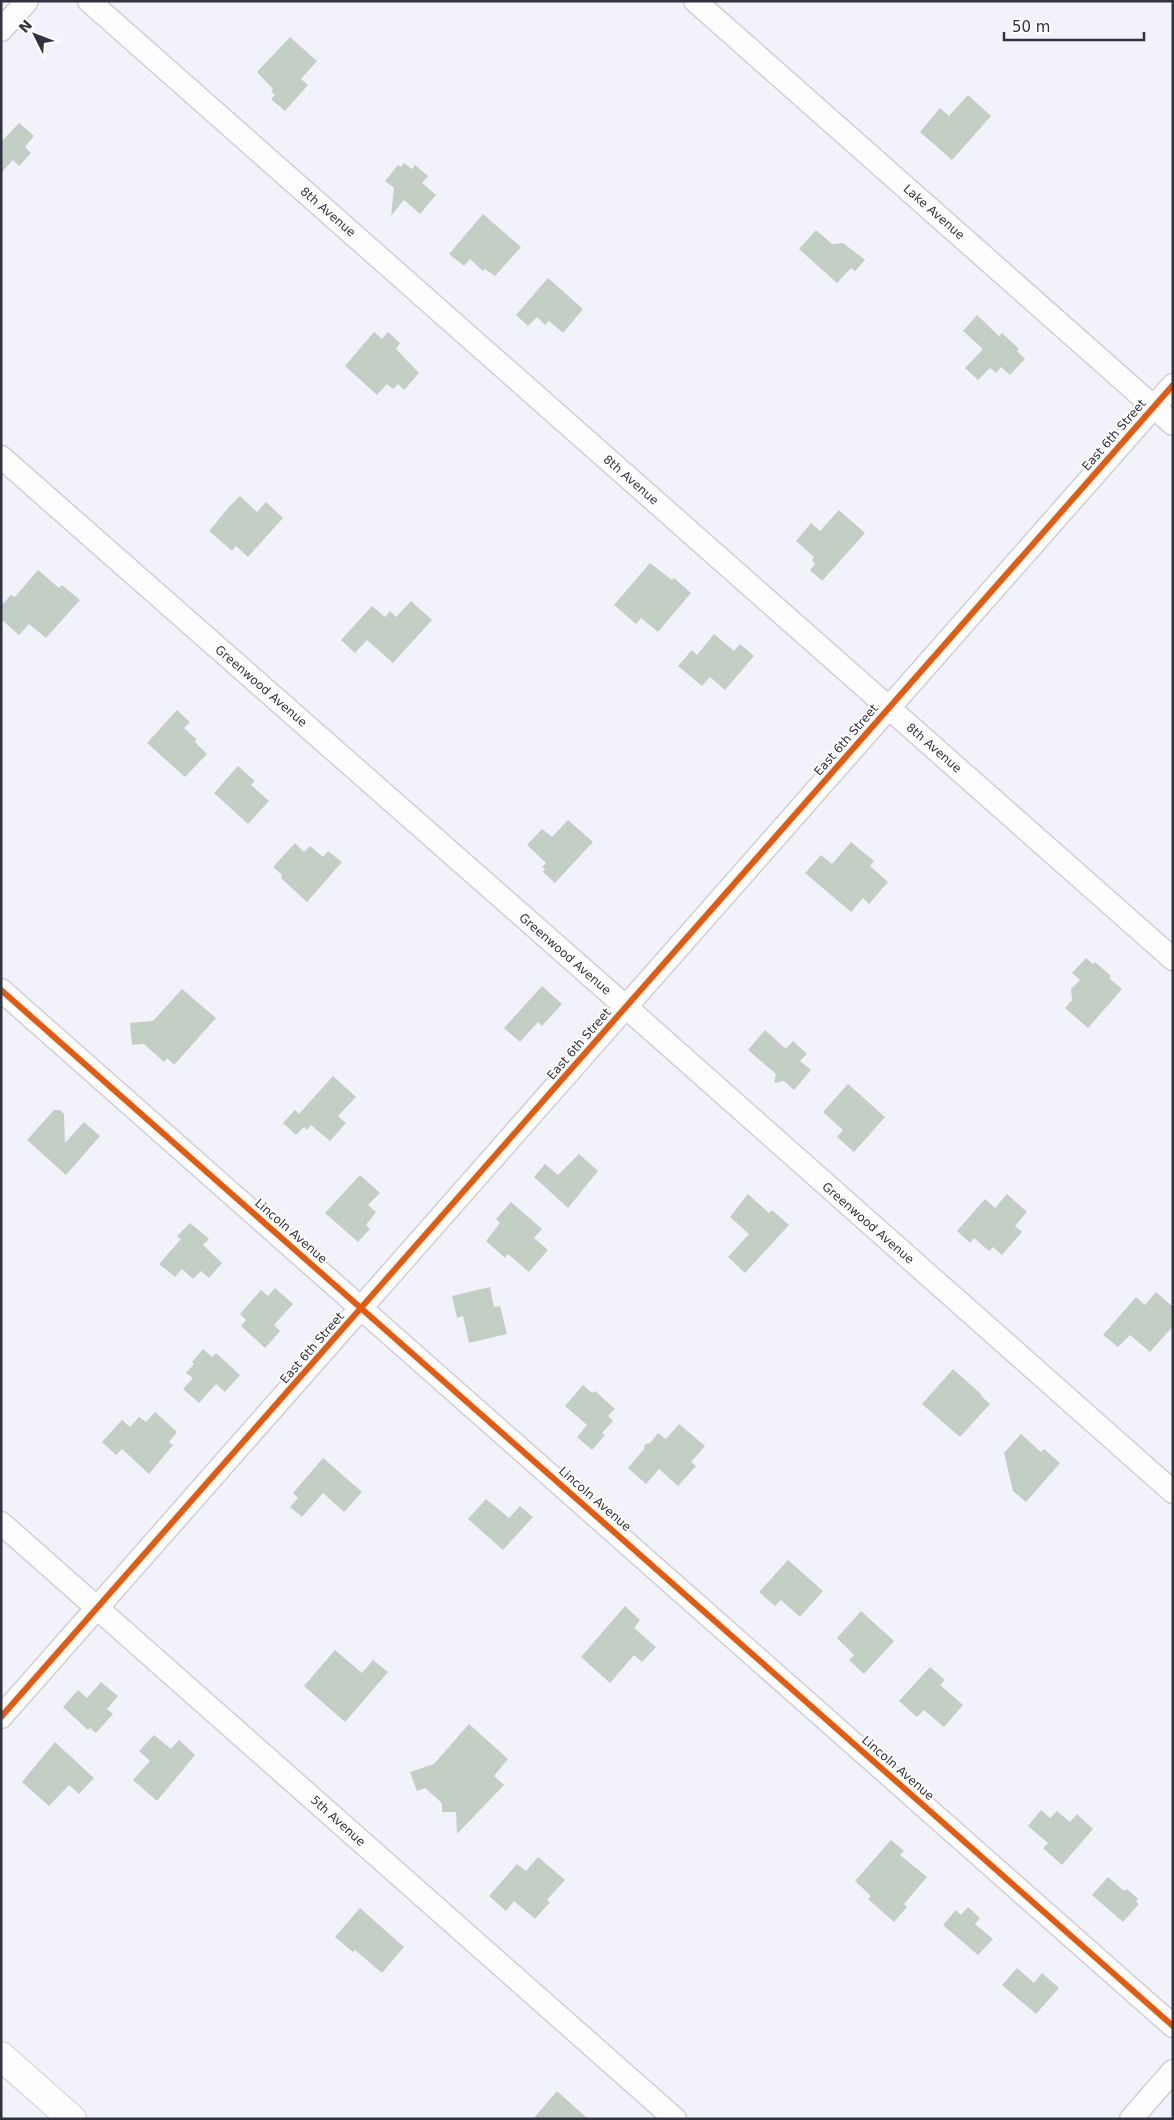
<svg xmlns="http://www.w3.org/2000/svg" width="1174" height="2120" viewBox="0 0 1174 2120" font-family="'DejaVu Sans',sans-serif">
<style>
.building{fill:#c3cfc4}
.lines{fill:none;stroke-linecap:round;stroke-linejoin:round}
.street-casing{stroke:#cecfd9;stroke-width:25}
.secondary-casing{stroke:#cecfd9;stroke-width:30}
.street{stroke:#fdfdfe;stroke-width:22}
.secondary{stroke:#fdfdfe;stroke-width:28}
.cycleway-casing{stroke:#fff;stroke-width:9}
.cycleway{stroke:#e8590c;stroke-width:6}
.labels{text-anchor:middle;stroke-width:4;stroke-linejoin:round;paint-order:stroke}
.street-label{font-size:12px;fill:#323340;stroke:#fff}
</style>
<rect width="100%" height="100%" fill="#f2f3fa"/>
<g class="building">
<path d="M 290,37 L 317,61 L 301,79 L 308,85 L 285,111 L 271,99 L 275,95 L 271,91 L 273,89 L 257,72 Z"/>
<path d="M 968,95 L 991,116 L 952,160 L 920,132 L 940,108 L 949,116 Z"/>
<path d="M 19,123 L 34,136 L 25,147 L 31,153 L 19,166 L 13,160 L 1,173 L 1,142 Z"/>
<path d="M 404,163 L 412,169 L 415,165 L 428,176 L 422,183 L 436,195 L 420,214 L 404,200 L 391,216 L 394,188 L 385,181 L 398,165 L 401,167 Z"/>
<path d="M 483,214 L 521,247 L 495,276 L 485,269 L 483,271 L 470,259 L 464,266 L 449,254 Z"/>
<path d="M 816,230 L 832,244 L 843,243 L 865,260 L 855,271 L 851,268 L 837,283 L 799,249 Z"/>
<path d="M 548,278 L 583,309 L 563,333 L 549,321 L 545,325 L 537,317 L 528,326 L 516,315 Z"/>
<path d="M 977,315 L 999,336 L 1002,333 L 1019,349 L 1017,351 L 1025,359 L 1010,375 L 1001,367 L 996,373 L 990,368 L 978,380 L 965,368 L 983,349 L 963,331 Z"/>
<path d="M 374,332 L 382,339 L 388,332 L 400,343 L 396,349 L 419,373 L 404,390 L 398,384 L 393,389 L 387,384 L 377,395 L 345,366 Z"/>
<path d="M 240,496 L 257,512 L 266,502 L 283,518 L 248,557 L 236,546 L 232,551 L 209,531 L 229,507 Z"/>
<path d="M 839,510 L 865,533 L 822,581 L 810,570 L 815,564 L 812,560 L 814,557 L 796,541 L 811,523 L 820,531 Z"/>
<path d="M 650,563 L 672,580 L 674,578 L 691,593 L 658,632 L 641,618 L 636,624 L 614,605 Z"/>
<path d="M 38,570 L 59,588 L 62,585 L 80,600 L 46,638 L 29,624 L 19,635 L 1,619 L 1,606 L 11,595 L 15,597 Z"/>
<path d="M 411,601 L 432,620 L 393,663 L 367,640 L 355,653 L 341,640 L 372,606 L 385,617 L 390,611 L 396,617 Z"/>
<path d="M 714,634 L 734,651 L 740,644 L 754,656 L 725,690 L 710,677 L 702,686 L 678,666 L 692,650 L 697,655 Z"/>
<path d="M 177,710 L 190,722 L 184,728 L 196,739 L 195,742 L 207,754 L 185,777 L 147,743 Z"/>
<path d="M 238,766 L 255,781 L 251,785 L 269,801 L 248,824 L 214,793 Z"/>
<path d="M 568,820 L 593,842 L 555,883 L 543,872 L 545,869 L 542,867 L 546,863 L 527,845 L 542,829 L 552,837 Z"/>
<path d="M 851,842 L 874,861 L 870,866 L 888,882 L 869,904 L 863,898 L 851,912 L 805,873 L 821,855 L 832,864 Z"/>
<path d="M 295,843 L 304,852 L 310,846 L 323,857 L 328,851 L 342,862 L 307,902 L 281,878 L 282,875 L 273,867 Z"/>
<path d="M 1086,958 L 1093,964 L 1095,962 L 1111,976 L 1109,978 L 1122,989 L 1088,1028 L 1065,1008 L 1072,1000 L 1071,989 L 1080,980 L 1072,973 Z"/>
<path d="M 542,986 L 562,1004 L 542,1026 L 538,1022 L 520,1042 L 504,1028 Z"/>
<path d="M 182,989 L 216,1018 L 174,1065 L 167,1058 L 164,1062 L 144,1044 L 132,1045 L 130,1023 L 153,1021 Z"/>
<path d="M 765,1030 L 786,1049 L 793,1041 L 807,1054 L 800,1061 L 811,1070 L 794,1090 L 784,1081 L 774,1083 L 776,1074 L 748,1050 Z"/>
<path d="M 333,1076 L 356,1097 L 338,1116 L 346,1123 L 330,1141 L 311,1125 L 307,1130 L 304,1127 L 296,1135 L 283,1123 L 295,1110 L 299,1114 Z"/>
<path d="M 848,1084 L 885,1117 L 854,1152 L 837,1137 L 843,1130 L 823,1112 Z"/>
<path d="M 54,1110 L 60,1110 L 64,1114 L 65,1143 L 84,1122 L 100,1136 L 66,1175 L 27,1140 Z"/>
<path d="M 579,1154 L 598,1171 L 568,1208 L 534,1177 L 545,1164 L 558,1175 Z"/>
<path d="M 360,1175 L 380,1193 L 368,1205 L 376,1212 L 366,1225 L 370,1229 L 358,1242 L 325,1213 Z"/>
<path d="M 748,1194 L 769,1213 L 772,1210 L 789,1225 L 745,1273 L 728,1257 L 749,1234 L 730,1217 Z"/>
<path d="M 1007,1194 L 1027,1212 L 1015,1226 L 1022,1232 L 1002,1255 L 993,1247 L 989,1251 L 974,1238 L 970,1243 L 957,1231 L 985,1199 L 995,1208 Z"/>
<path d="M 511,1202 L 542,1229 L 534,1238 L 548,1250 L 529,1272 L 508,1254 L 505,1258 L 486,1241 L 500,1223 L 496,1219 Z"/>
<path d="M 190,1223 L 209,1239 L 203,1245 L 222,1263 L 209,1278 L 201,1271 L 193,1279 L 182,1269 L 175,1277 L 159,1264 L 181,1239 L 177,1236 Z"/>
<path d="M 490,1287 L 494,1307 L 500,1306 L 507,1334 L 469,1343 L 463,1316 L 457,1318 L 452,1296 Z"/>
<path d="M 275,1288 L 293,1304 L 274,1325 L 280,1331 L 265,1348 L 241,1326 L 246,1320 L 240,1314 L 261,1290 L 268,1296 Z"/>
<path d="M 1156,1292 L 1173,1307 L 1173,1326 L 1150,1352 L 1130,1335 L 1118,1347 L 1103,1335 L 1136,1297 L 1145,1305 Z"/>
<path d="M 203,1349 L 212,1357 L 216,1353 L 240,1375 L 225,1392 L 216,1384 L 199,1403 L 183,1389 L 193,1378 L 186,1373 L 194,1364 L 192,1362 Z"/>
<path d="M 953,1369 L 982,1395 L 981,1396 L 990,1404 L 960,1437 L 922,1404 Z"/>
<path d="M 583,1385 L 592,1393 L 595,1391 L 615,1409 L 608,1416 L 613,1421 L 602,1433 L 605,1435 L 592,1450 L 577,1437 L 587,1425 L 565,1406 Z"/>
<path d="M 155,1412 L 177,1432 L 169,1442 L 173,1445 L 149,1474 L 122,1449 L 116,1455 L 102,1442 L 122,1420 L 130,1427 L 139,1417 L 146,1422 Z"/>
<path d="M 679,1424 L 705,1446 L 691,1462 L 696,1466 L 678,1486 L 659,1469 L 646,1484 L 628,1468 L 644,1449 L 645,1444 L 650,1443 L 658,1433 L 666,1439 Z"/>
<path d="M 1021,1434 L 1041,1452 L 1044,1449 L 1060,1463 L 1026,1502 L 1013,1491 L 1004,1453 Z"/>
<path d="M 323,1458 L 362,1492 L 344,1512 L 323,1493 L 302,1517 L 290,1507 L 298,1498 L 293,1493 Z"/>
<path d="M 486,1499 L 509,1518 L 520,1506 L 533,1517 L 503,1550 L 468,1519 Z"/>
<path d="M 788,1560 L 823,1591 L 800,1617 L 781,1600 L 775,1606 L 759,1592 Z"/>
<path d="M 625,1606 L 640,1620 L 634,1628 L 656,1647 L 642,1662 L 634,1655 L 610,1683 L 581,1657 Z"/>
<path d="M 861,1611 L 894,1641 L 864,1674 L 849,1660 L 854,1655 L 837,1638 Z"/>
<path d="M 335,1650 L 362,1673 L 373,1660 L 388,1672 L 345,1722 L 304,1686 Z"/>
<path d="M 930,1667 L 945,1680 L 940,1685 L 963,1705 L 944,1727 L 924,1710 L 917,1717 L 899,1701 Z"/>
<path d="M 101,1682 L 118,1696 L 107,1709 L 113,1714 L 96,1733 L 90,1728 L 88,1730 L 63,1707 L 78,1690 L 87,1698 Z"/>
<path d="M 469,1724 L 508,1759 L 494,1776 L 504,1785 L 457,1834 L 456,1812 L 442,1812 L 442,1803 L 425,1788 L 417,1791 L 410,1772 L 434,1764 Z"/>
<path d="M 154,1735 L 171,1749 L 179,1740 L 195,1755 L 157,1801 L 133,1780 L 150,1761 L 139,1751 Z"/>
<path d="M 55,1742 L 94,1778 L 79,1794 L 69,1785 L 49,1806 L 22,1782 Z"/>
<path d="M 1041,1810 L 1050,1818 L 1057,1811 L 1070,1822 L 1077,1814 L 1093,1829 L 1062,1865 L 1043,1848 L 1048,1843 L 1028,1826 Z"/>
<path d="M 891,1840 L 904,1851 L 900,1855 L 927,1877 L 904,1904 L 907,1907 L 894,1922 L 868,1899 L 871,1896 L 855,1881 Z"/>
<path d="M 538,1857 L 565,1880 L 547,1900 L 550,1902 L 535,1919 L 514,1901 L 506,1911 L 489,1896 L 517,1864 L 526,1871 Z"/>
<path d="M 1108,1877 L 1124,1891 L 1127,1889 L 1138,1899 L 1136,1902 L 1139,1904 L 1123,1922 L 1092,1895 Z"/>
<path d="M 968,1907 L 980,1918 L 975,1924 L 993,1939 L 978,1955 L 943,1925 L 956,1910 L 961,1915 Z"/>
<path d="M 360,1908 L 404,1947 L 382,1973 L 355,1950 L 353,1952 L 335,1937 Z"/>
<path d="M 1017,1968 L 1034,1983 L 1042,1973 L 1059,1988 L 1036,2014 L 1002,1985 Z"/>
<path d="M 557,2091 L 588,2119 L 533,2119 Z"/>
</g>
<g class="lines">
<defs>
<g id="street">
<path d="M 89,1 L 1173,959"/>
<path d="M 695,1 L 1173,424"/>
<path d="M 1,30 L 27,1"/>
<path d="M 1,457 L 626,1007 L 1173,1492"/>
<path d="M 1,990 L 1173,2026"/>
<path d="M 1,1523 L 675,2119"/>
<path d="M 1,1717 L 1173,385"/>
<path d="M 1131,2119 L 1173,2071"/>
</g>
<path id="secondary" d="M 1,2056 L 72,2119"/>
</defs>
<use href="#street" class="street-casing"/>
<use href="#secondary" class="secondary-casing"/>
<use href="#street" class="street"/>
<use href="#secondary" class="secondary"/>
<defs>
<g id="cycleway">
<path d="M 1,990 L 1173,2026"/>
<path d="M 1,1717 L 1173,385"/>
</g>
</defs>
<use href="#cycleway" class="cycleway-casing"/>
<use href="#cycleway" class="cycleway"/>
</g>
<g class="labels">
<g class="street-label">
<text transform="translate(328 212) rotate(41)" y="4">8th Avenue</text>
<text transform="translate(934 212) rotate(41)" y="4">Lake Avenue</text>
<text transform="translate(1114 435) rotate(-49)" y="4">East 6th Street</text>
<text transform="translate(631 480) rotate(41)" y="4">8th Avenue</text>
<text transform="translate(261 686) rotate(41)" y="4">Greenwood Avenue</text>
<text transform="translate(846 740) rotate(-49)" y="4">East 6th Street</text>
<text transform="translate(934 748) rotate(41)" y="4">8th Avenue</text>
<text transform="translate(565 954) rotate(41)" y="4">Greenwood Avenue</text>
<text transform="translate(579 1044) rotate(-49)" y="4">East 6th Street</text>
<text transform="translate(868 1223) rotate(41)" y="4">Greenwood Avenue</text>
<text transform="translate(291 1231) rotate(41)" y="4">Lincoln Avenue</text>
<text transform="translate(312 1348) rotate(-49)" y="4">East 6th Street</text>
<text transform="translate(595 1499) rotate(41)" y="4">Lincoln Avenue</text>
<text transform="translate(898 1768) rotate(41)" y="4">Lincoln Avenue</text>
<text transform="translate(338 1821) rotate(42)" y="4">5th Avenue</text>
</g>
</g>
<rect width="1174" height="2120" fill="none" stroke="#323340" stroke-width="5"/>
<g transform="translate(35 35) rotate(312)" stroke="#ffffff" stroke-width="4" paint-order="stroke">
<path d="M0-4L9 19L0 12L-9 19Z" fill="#323340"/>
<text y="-8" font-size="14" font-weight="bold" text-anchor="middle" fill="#323340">N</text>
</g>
<path d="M1004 32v8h140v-8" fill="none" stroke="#323340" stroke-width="2.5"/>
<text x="1012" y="32" font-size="15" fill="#323340" stroke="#ffffff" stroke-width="4" paint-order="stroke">50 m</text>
</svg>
